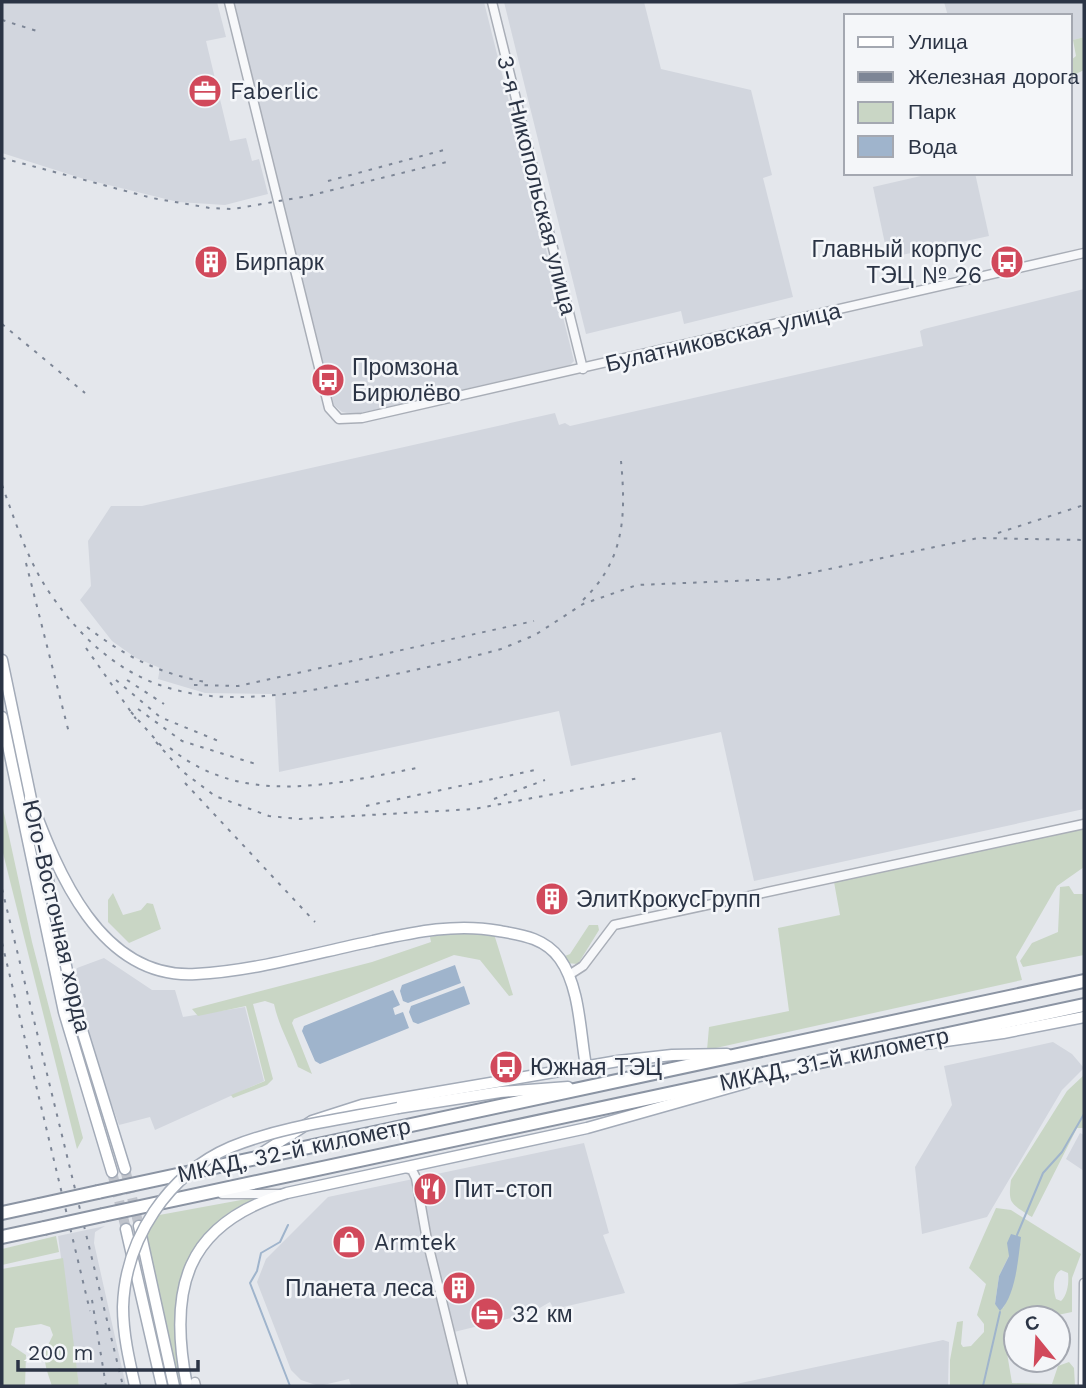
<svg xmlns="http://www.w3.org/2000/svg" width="1086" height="1388" viewBox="0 0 1086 1388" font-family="'Work Sans',sans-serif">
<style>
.built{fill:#d2d6de}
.green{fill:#c9d6c5;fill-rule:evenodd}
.water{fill:#9fb4cc}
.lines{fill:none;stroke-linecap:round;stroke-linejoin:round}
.stream{stroke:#9fb4cc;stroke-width:2}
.major-tunnel{stroke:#bfc3cb;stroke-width:10;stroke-dasharray:10 5;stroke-linecap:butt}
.minor-casing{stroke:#a9aeb7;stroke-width:11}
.major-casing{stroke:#a3abb8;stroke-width:13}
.highway-casing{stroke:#8b94a3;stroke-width:16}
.minor{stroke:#f7f8fa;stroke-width:8}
.major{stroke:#fff;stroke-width:10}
.highway{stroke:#fff;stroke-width:12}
.rail{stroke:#7d8696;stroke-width:2;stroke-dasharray:3.5 7;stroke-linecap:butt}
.major-bridge-casing{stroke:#a3abb8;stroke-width:13;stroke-linecap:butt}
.highway-bridge-casing{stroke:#8b94a3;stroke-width:16;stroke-linecap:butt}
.major-bridge{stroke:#fff;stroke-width:10}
.highway-bridge{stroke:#fff;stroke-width:12}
.labels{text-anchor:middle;stroke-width:5;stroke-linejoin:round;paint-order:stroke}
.poi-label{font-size:23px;fill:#2b3445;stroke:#f4f6f9;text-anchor:start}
.street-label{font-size:23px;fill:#2b3445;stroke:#f4f6f9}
</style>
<rect width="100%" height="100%" fill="#e4e7ec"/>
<g class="built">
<path d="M 2,2 L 217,2 L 226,37 L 206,41 L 230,141 L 246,138 L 252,161 L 259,159 L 268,194 L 225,205 L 178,202 L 84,179 L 2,153 Z"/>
<path d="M 232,2 L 484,2 L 574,361 L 570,365 L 369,411 L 352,414 L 342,412 L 334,405 Z"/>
<path d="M 504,2 L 644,2 L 661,69 L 751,90 L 772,175 L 763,178 L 793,297 L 684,324 L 681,311 L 586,334 Z"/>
<path d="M 944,2 L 1084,2 L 1084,37 L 1070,41 L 1070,16 L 948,16 Z"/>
<path d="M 934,173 L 975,173 L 989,236 L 888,258 L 873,187 Z"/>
<path d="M 1084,289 L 1084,809 L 754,881 L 721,732 L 571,766 L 559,711 L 279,772 L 275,694 L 205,693 L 158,679 L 160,668 L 136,658 L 112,641 L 80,600 L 91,586 L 88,541 L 111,506 L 142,506 L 555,413 L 559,425 L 565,423 L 570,426 L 923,346 L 920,331 L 924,329 Z"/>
<path d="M 104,958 L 152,990 L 175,990 L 183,1017 L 245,1007 L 264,1081 L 155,1130 L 150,1117 L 119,1125 L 93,1051 L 74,975 L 77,968 Z"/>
<path d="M 1053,1042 L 1072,1054 L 1084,1068 L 1062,1090 L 987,1217 L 922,1234 L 915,1167 L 952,1105 L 944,1066 Z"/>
<path d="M 1080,1133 L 1084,1135 L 1084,1171 L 1066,1159 Z"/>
<path d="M 584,1143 L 609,1233 L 603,1235 L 625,1293 L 554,1309 L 550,1302 L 531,1313 L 454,1332 L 467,1386 L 351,1386 L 349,1379 L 319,1386 L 301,1380 L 291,1370 L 257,1282 L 266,1259 L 328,1197 Z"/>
<path d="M 105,1226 L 95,1232 L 94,1243 L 126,1386 L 79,1386 L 58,1236 Z"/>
<path d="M 943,1340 L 949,1342 L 948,1386 L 727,1386 Z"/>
</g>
<g class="green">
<path d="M 1084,37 L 1084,70 L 1070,77 L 1070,61 L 1076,56 L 1073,40 Z"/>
<path d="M 2,804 L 32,942 L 83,1138 L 77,1149 L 2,849 Z"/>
<path d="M 1084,828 L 1084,867 L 1057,886 L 1016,957 L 1022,980 L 707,1050 L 709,1027 L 789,1011 L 778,928 L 840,915 L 834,882 Z"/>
<path d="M 1069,886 L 1074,894 L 1084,894 L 1084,955 L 1023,967 L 1020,961 L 1032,943 L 1058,932 L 1060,887 Z"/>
<path d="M 113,893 L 123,915 L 141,910 L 147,903 L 153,904 L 161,929 L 129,943 L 108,922 L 108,900 Z"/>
<path d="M 589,925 L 598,925 L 599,930 L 578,964 L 566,963 L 565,956 L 570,954 Z"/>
<path d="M 457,932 L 494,934 L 513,995 L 509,996 L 480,960 L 454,955 L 294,1019 L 292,1023 L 312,1074 L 298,1067 C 290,1044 279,1027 274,1004 L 265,1001 L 253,1004 L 273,1079 L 267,1085 L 233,1098 L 231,1095 L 265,1081 L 246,1006 L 198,1016 L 192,1009 L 372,962 L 431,942 L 430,937 Z"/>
<path d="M 1084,1075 L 1084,1128 L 1077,1128 L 1032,1217 C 1010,1203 1008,1204 1011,1180 L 1067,1091 Z"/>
<path d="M 257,1197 C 250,1202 241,1205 233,1210 C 168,1254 168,1317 183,1386 L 179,1386 L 143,1218 Z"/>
<path d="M 996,1208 L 1011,1210 L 1081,1254 L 1072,1278 L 1072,1312 L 1048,1317 L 1016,1318 L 1011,1330 L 1004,1335 L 1012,1383 L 1052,1384 L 1058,1366 L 1069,1362 L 1074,1368 L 1075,1386 L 950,1386 L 950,1360 L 957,1322 L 963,1321 L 961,1344 L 963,1347 L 971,1346 L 984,1332 L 984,1324 L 977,1315 L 986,1284 L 969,1268 ZM 1009,1256 L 1011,1291 L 1003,1308 L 995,1304 L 999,1276 ZM 1061,1270 L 1068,1273 C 1069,1281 1068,1295 1061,1301 L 1056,1299 C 1053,1290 1052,1275 1061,1270 Z"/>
<path d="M 56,1236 L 59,1252 L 2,1265 L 2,1249 Z"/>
<path d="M 63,1258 L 79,1386 L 52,1386 C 44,1362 41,1358 53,1335 L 50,1327 L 41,1324 L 15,1328 L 11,1345 L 26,1355 L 25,1386 L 2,1386 L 2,1269 Z"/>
</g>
<g class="water">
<path d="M 455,965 L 461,983 L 408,1003 L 403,1001 L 400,991 L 402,985 Z"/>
<path d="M 464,986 L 470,1004 L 418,1024 L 413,1022 L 409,1012 L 411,1006 Z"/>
<path d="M 393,990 L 400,1005 L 393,1008 L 395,1015 L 403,1012 L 409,1028 L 320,1064 L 315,1061 L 302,1031 L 304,1026 Z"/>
<path d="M 1011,1234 L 1021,1237 C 1018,1259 1016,1295 1000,1311 L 995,1304 L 999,1276 L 1009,1256 L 1007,1243 Z"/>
</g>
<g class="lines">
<g class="stream">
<path d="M 288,1225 L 280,1242 L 261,1253 L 257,1271 L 250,1283 L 290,1386"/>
<path d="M 1017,1235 L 1043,1173 L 1062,1152 L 1084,1114"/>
<path d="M 983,1386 L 1000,1312"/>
</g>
<g class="major-tunnel">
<path d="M 125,1169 L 139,1226"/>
<path d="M 112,1172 L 126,1229"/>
</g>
<defs>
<g id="minor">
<path d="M 229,2 L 329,408 L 339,419 L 362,418 L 1084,253"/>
<path d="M 492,2 L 583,369"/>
<path d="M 569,975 L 583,966 L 614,925 L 1084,824"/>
<path d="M 405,1168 L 412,1170 L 416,1178 L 427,1240 L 463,1386"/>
<path d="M 222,1194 L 283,1194"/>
<path d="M 195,1382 L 196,1386"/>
<path d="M 1083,1386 L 1084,1283"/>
</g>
<g id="major">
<path d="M 2,660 L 32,804"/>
<path d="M 2,717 L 64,1012 L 112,1172"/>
<path d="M 30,798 C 57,871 100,980 196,974 C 255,971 315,953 373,941 C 415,932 456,923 499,931 C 522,935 545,938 560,959 C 580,987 580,1033 586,1066"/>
<path d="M 38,832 L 74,1004 L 125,1169"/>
<path d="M 924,1044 L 1003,1033 L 1084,1017"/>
<path d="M 398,1108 L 500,1092 L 568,1087"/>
<path d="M 259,1155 L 312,1121 L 362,1105 L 618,1061 L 672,1055 L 727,1054"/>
<path d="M 139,1226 L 174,1386"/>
<path d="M 126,1229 L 162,1386"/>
<path d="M 187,1386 C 168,1290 184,1224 287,1193 L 587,1128 L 746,1083"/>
</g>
<g id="highway">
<path d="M 98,1192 L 1084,981"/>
<path d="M 2,1213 L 39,1205"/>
<path d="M 103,1215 L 1084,1005"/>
<path d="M 2,1237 L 44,1228"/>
</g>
</defs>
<use href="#minor" class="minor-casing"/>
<use href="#major" class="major-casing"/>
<use href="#highway" class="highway-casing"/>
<use href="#minor" class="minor"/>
<use href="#major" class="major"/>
<use href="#highway" class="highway"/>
<g class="rail">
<path d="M 2,20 L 37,31"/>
<path d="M 2,158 L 152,198 L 210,208 L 233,209 L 308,196 L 447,162"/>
<path d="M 328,181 L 444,150"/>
<path d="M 2,324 L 85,393"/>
<path d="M 2,485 C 15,521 28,561 49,592 C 128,708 219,709 345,684 C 398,674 450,663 501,649 L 535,635 L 583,604 L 637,585 L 781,579 L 978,538 L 1084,540"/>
<path d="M 998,533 L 1084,505"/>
<path d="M 26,563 L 69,733"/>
<path d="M 583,600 C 625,560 626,515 621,461"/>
<path d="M 87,627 C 124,656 158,673 205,682"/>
<path d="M 86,648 L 136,719"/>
<path d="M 116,680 L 160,717 L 221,742"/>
<path d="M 127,680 L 164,704"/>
<path d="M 194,685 L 238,686 L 534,621"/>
<path d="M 138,709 L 182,741 L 259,765"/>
<path d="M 131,712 L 164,749"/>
<path d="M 156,742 L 182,771 L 215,796 L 269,816 L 300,819 L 474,809 L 639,778"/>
<path d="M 170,748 C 244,809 337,783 422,767"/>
<path d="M 185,783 L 315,922"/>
<path d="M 494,799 L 545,780"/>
<path d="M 366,806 L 540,769"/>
<path d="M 2,889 L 123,1386"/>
<path d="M 2,943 L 90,1311"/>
<path d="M 92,1300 L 106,1386"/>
</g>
<defs>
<path id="major-bridge" d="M 135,1386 C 129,1360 123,1334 123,1307 C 125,1239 168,1174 231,1147 C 283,1126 343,1119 398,1108"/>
<g id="highway-bridge">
<path d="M 39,1205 L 98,1192"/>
<path d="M 44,1228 L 103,1215"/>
</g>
</defs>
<use href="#major-bridge" class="major-bridge-casing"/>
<use href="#highway-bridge" class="highway-bridge-casing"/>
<use href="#major-bridge" class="major-bridge"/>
<use href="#highway-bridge" class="highway-bridge"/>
</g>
<defs>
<symbol id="office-disc" viewBox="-11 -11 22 22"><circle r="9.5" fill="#d1495b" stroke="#f4f6f9"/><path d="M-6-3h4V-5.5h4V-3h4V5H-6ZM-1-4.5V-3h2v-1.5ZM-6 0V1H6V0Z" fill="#fff"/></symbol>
<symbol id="building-disc" viewBox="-11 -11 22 22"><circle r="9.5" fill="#d1495b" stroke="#f4f6f9"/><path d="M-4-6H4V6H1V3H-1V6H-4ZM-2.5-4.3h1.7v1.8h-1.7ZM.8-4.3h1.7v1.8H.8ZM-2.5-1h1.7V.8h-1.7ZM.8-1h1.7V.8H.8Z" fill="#fff"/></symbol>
<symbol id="bus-disc" viewBox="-11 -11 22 22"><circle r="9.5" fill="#d1495b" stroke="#f4f6f9"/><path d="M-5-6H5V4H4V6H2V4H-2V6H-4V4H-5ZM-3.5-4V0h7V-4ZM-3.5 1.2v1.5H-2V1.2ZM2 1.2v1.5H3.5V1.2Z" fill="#fff"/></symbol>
<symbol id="restaurant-disc" viewBox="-11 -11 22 22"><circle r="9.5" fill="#d1495b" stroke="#f4f6f9"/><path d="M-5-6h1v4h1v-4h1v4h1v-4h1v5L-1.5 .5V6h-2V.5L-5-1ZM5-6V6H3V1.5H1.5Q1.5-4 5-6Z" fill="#fff"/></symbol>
<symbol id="shop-disc" viewBox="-11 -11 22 22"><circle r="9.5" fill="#d1495b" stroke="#f4f6f9"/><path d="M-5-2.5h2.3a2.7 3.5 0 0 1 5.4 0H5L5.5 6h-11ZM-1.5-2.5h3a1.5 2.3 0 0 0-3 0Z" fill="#fff"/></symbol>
<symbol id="hotel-disc" viewBox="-11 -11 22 22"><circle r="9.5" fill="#d1495b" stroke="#f4f6f9"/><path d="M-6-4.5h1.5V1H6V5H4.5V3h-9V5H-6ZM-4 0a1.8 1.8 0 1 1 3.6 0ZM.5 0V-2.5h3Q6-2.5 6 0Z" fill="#fff"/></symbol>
</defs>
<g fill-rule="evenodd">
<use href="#office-disc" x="186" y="72" width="38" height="38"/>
<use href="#building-disc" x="192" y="243" width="38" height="38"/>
<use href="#bus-disc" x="988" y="243" width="38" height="38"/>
<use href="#bus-disc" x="309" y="361" width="38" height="38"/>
<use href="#building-disc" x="533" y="880" width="38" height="38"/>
<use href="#bus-disc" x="487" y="1048" width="38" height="38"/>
<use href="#restaurant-disc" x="411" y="1170" width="38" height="38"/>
<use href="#shop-disc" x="330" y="1223" width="38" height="38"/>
<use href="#building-disc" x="440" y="1269" width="38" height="38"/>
<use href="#hotel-disc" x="468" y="1295" width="38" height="38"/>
</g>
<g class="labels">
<g class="poi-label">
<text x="230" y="99">Faberlic</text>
<text x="982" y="257" text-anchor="end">Главный корпус<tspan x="982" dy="26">ТЭЦ № 26</tspan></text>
<text x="235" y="270">Бирпарк</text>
<text x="352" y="375">Промзона<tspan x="352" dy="26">Бирюлёво</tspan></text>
<text x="576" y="907">ЭлитКрокусГрупп</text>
<text x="530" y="1075">Южная ТЭЦ</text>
<text x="454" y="1197">Пит-стоп</text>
<text x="374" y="1250">Armtek</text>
<text x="434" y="1296" text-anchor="end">Планета леса</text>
<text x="512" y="1322">32 км</text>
</g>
<g class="street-label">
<text transform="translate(537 185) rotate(76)" y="8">3-я Никопольская улица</text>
<text transform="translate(723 337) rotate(-13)" y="8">Булатниковская улица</text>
<text transform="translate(57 916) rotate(77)" y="8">Юго-Восточная хорда</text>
<text transform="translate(834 1059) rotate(-12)" y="8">МКАД, 31-й километр</text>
<text transform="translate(294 1150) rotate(-12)" y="8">МКАД, 32-й километр</text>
</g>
</g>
<rect width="1086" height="1388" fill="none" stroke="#2b3445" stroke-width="7"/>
<rect x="844" y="14" width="228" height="161" fill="#f4f6f9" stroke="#a4a8b1" stroke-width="2"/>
<rect x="858" y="37" width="35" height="10" fill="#ffffff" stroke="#a4a8b1" stroke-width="2"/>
<text x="908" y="49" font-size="21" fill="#2b3445">Улица</text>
<rect x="858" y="72" width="35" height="10" fill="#7d8696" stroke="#a4a8b1" stroke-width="2"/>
<text x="908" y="84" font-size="21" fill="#2b3445">Железная дорога</text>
<rect x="858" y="102" width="35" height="21" fill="#c9d6c5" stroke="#a4a8b1" stroke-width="2"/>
<text x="908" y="119" font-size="21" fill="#2b3445">Парк</text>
<rect x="858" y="136" width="35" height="21" fill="#9fb4cc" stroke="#a4a8b1" stroke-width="2"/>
<text x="908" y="154" font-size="21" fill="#2b3445">Вода</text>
<g transform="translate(1037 1339) rotate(342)"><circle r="33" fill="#f4f6f9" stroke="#a4a8b1" stroke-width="2"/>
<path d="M0-5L12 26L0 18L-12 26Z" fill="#d1495b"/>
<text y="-10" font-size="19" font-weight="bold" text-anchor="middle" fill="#2b3445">С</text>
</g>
<path d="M18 1360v10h180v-10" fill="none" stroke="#2b3445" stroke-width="3.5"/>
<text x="28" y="1360" font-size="21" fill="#2b3445" stroke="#f4f6f9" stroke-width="5" paint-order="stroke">200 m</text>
</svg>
